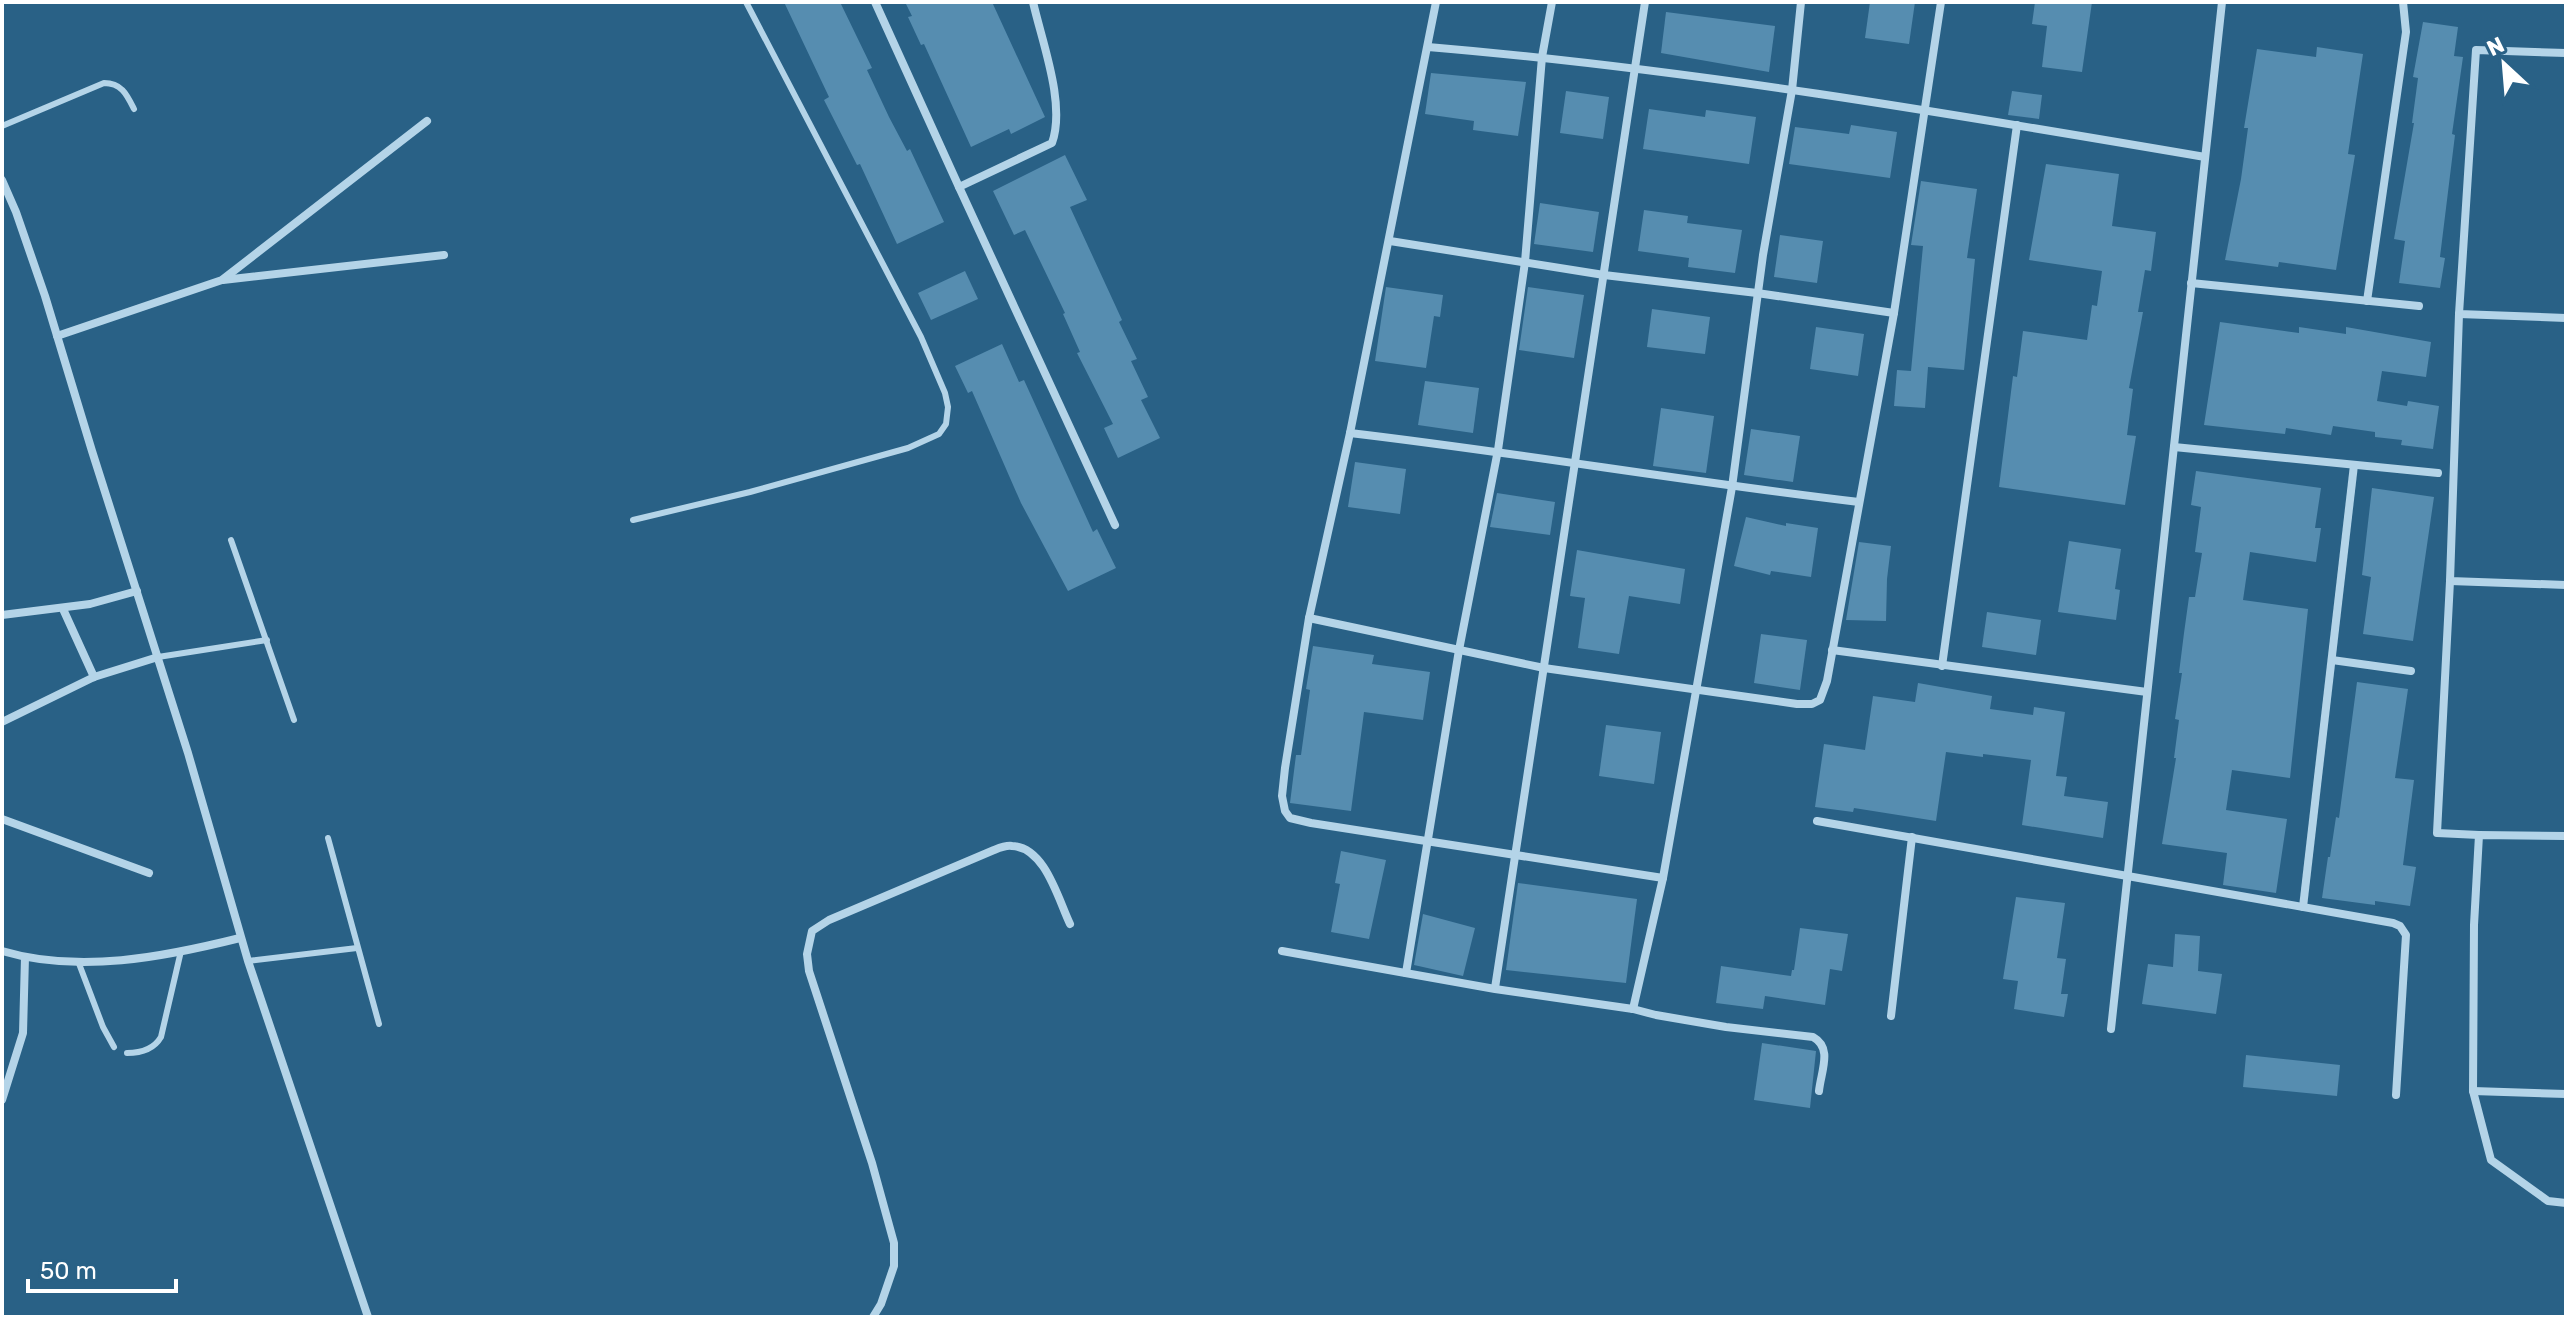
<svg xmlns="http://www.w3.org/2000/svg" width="2568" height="1319" viewBox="0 0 2568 1319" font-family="Rubik,sans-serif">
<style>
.building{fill:#568db0}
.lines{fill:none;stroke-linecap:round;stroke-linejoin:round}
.lane{stroke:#b4d4e8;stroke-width:6}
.street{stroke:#b4d4e8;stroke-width:8}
</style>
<rect width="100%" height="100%" fill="#296186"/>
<g class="building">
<path d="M 784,2 L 840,2 L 872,68 L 867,70 L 889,117 L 907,151 L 910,149 L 944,222 L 897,244 L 860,164 L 857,165 L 824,100 L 829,97 Z"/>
<path d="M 905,2 L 992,2 L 1045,117 L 1011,134 L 1009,129 L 971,147 L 924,44 L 921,45 L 908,17 L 912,16 Z"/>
<path d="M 1870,2 L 1915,2 L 1909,44 L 1865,38 Z"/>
<path d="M 2035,2 L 2092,2 L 2082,72 L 2042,67 L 2047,26 L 2032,24 Z"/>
<path d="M 1666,12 L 1775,26 L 1769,72 L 1661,53 Z"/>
<path d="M 2423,22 L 2458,27 L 2454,56 L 2463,57 L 2452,134 L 2455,135 L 2440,257 L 2445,258 L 2440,288 L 2399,283 L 2405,241 L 2394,239 L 2414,123 L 2412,123 L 2418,78 L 2413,77 Z"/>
<path d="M 2317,47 L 2363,54 L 2348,154 L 2355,155 L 2336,270 L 2279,262 L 2278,267 L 2225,260 L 2241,179 L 2248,128 L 2244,128 L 2257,49 L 2316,57 Z"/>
<path d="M 1431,73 L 1526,82 L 1518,136 L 1473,130 L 1474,121 L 1425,114 Z"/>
<path d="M 1566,91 L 1609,97 L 1603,139 L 1560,133 Z"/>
<path d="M 2012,91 L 2042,95 L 2039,119 L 2008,115 Z"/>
<path d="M 1649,109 L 1705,117 L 1706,110 L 1756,117 L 1749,164 L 1643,149 Z"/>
<path d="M 1851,125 L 1897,132 L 1890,178 L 1789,164 L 1795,127 L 1849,134 Z"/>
<path d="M 1065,155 L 1087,200 L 1070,207 L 1122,320 L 1119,322 L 1137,359 L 1131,361 L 1148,397 L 1141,400 L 1160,438 L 1118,458 L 1104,428 L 1113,424 L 1077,353 L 1080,352 L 1063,314 L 1065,313 L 1041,263 L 1025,230 L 1014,235 L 993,191 Z"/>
<path d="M 2046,164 L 2119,174 L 2112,226 L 2156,232 L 2151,271 L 2145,270 L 2138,312 L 2143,312 L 2129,388 L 2133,389 L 2127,435 L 2136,436 L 2125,505 L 1999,487 L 2013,376 L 2017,377 L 2023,331 L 2087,340 L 2092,305 L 2097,306 L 2102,271 L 2029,260 Z"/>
<path d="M 1921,181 L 1977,189 L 1967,258 L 1975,259 L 1964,370 L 1928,367 L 1925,408 L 1894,406 L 1897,370 L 1911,371 L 1923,246 L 1911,245 Z"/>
<path d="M 1540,203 L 1599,212 L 1593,252 L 1534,244 Z"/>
<path d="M 1644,210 L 1688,216 L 1687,223 L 1742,230 L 1735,273 L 1688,267 L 1689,258 L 1638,251 Z"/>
<path d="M 1780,235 L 1823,241 L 1817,283 L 1774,277 Z"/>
<path d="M 965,271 L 978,299 L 931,320 L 918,293 Z"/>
<path d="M 1386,287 L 1443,295 L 1440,317 L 1434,316 L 1426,368 L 1375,361 Z"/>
<path d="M 1528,287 L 1584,295 L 1574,358 L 1519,350 Z"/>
<path d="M 1652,309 L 1710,317 L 1705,354 L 1647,347 Z"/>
<path d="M 2220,322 L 2299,333 L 2299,327 L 2346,334 L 2346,327 L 2431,342 L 2426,377 L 2382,371 L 2377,401 L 2407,406 L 2408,401 L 2439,406 L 2433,449 L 2401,445 L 2402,440 L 2375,437 L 2375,432 L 2333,426 L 2331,435 L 2286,428 L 2285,434 L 2204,425 Z"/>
<path d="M 1816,327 L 1864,334 L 1858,376 L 1810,369 Z"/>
<path d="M 1002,344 L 1019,382 L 1024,380 L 1093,532 L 1097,529 L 1116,568 L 1068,591 L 1021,503 L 972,391 L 968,393 L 955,366 Z"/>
<path d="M 1425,381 L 1479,388 L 1473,433 L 1418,425 Z"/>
<path d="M 1661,408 L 1714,416 L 1706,473 L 1653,466 Z"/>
<path d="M 1751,429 L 1800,436 L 1793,482 L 1744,475 Z"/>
<path d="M 1355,462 L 1406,469 L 1400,514 L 1348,507 Z"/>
<path d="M 2196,471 L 2321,488 L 2315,528 L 2321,528 L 2316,562 L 2250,552 L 2243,600 L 2308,609 L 2290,778 L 2232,770 L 2226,810 L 2287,819 L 2276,893 L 2223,885 L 2227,853 L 2162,844 L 2176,758 L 2174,758 L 2179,720 L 2175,719 L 2182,673 L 2179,673 L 2184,633 L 2189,597 L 2195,597 L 2202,553 L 2195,552 L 2201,507 L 2191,505 Z"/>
<path d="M 2372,488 L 2434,497 L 2413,641 L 2363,634 L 2371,577 L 2362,575 Z"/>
<path d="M 1497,493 L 1555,502 L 1550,535 L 1490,527 Z"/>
<path d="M 1746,517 L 1786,526 L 1786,523 L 1818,528 L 1811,577 L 1771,571 L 1770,575 L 1734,566 Z"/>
<path d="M 2069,541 L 2121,549 L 2115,589 L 2120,590 L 2116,620 L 2058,612 Z"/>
<path d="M 1859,542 L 1891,546 L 1887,579 L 1886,621 L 1846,620 Z"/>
<path d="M 1577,550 L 1685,569 L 1680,604 L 1629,596 L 1619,654 L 1578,648 L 1585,598 L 1570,596 Z"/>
<path d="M 1987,612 L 2041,620 L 2036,655 L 1982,647 Z"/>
<path d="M 1761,634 L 1807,640 L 1800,690 L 1754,683 Z"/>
<path d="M 1313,646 L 1374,655 L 1372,664 L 1430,672 L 1423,720 L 1364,712 L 1351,811 L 1290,803 L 1296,755 L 1301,755 L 1310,690 L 1306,689 Z"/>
<path d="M 2357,682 L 2408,689 L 2395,778 L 2414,780 L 2403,865 L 2416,867 L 2410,906 L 2375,901 L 2375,905 L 2322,898 L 2328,857 L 2330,857 L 2336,817 L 2339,818 Z"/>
<path d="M 1918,683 L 1992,696 L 1990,709 L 2033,715 L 2034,707 L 2065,712 L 2056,776 L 2067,777 L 2064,796 L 2108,802 L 2103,838 L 2022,825 L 2031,760 L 1983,754 L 1983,757 L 1946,752 L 1936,821 L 1854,808 L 1853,812 L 1815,807 L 1824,744 L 1865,750 L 1873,696 L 1915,702 Z"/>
<path d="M 1606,725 L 1661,732 L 1654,784 L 1599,776 Z"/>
<path d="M 1341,851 L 1386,860 L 1369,939 L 1331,932 L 1340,884 L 1335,883 Z"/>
<path d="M 1518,883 L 1637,899 L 1626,983 L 1506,970 Z"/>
<path d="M 2016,897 L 2065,903 L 2057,958 L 2066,959 L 2061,994 L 2068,994 L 2064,1017 L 2014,1009 L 2018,981 L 2003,979 Z"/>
<path d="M 1423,914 L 1475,928 L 1463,976 L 1414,965 Z"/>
<path d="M 1800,928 L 1848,934 L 1842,971 L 1830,969 L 1825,1005 L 1765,996 L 1763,1009 L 1716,1003 L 1721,966 L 1791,976 L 1792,970 L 1794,970 Z"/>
<path d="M 2175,934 L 2200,936 L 2198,971 L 2222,974 L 2216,1014 L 2142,1004 L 2148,964 L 2173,967 Z"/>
<path d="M 1762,1043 L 1816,1051 L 1810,1108 L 1754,1100 Z"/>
<path d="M 2246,1055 L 2340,1065 L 2337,1096 L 2243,1087 Z"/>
</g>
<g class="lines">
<g class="lane">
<path d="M 2,126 L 104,83 C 122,83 127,95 134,109"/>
<path d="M 633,520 L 750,492 L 908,448 L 939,434 L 946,424 L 948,407 L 945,393 L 921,337 L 746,2"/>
<path d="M 231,540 L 294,720"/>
<path d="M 158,657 L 267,640"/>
<path d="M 328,838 L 379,1024"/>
<path d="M 78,961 L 103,1027 L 114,1047"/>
<path d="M 248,961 L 357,948"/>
<path d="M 127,1053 C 140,1053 154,1049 161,1037 L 181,951"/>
</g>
<g class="street">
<path d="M 875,2 L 959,187 L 1052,143 C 1066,104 1042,42 1033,2"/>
<path d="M 1436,2 L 1350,433 L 1309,618 L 1285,768 L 1282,796 L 1285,811 L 1290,818 L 1311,823 L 1663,878"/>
<path d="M 1428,47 C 1689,69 1947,113 2205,157"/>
<path d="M 2566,53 L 2476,50 L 2459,314 L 2566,318"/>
<path d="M 2,180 L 16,212 L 45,296 L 92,451 L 188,753 L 248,961 L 368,1317"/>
<path d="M 959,187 L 1115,525"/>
<path d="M 1390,241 L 1604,275 L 1757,293 L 1894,313"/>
<path d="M 223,280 L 444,255"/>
<path d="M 2191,283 L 2419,306"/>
<path d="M 2367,301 L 2406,32 L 2403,2"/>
<path d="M 2459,314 L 2450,581 L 2566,585"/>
<path d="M 57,336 L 222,280 L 427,121"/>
<path d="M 1350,433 C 1520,453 1689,482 1859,502"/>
<path d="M 2174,447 L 2438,473"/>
<path d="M 2450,581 L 2437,833 L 2479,835"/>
<path d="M 63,609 L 94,677"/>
<path d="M 2,615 L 90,604 L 137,591"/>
<path d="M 1309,618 L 1544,668 L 1797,704 L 1812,704 L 1820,700 L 1827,681 L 1894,313 L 1941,2"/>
<path d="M 1832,650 L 2147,692"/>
<path d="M 2332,660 L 2411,671"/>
<path d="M 1942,666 L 2017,125"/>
<path d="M 2,722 L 94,677 L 158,657"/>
<path d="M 2,819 L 149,873"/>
<path d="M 1817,821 L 2393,923 L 2400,926 L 2406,935 L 2396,1095"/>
<path d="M 2566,836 L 2479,835 L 2474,925 L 2473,1091 L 2491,1160 L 2548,1201 L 2566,1203"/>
<path d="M 2303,907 L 2354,465"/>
<path d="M 2,951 C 79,974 164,957 240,938"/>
<path d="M 1282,951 L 1495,989 L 1633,1009 L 1656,1015 L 1726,1027 L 1813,1037 C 1833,1048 1821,1071 1819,1091"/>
<path d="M 1406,973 L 1459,650 L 1498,450 L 1525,262 L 1542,57 L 1552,2"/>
<path d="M 1495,988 L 1645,2"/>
<path d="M 1633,1009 L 1663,878 L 1732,487 L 1763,255 L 1792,90 L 1801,2"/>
<path d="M 1891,1016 L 1912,837"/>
<path d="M 2111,1029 L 2222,2"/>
<path d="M 2473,1091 L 2566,1094"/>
<path d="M 2,1100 L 23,1033 L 25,957"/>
<path d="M 873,1317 L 881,1304 L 894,1266 L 894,1243 L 872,1163 L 809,971 L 807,954 L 812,931 L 829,920 L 994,850 C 999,848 1006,845 1012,846 C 1045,847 1058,899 1070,924"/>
</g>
</g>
<rect width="2568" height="1319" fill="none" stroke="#ffffff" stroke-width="8"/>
<g transform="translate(2504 64) rotate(334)" stroke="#296186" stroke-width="6" paint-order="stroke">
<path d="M0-6L14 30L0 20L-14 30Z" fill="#ffffff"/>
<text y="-12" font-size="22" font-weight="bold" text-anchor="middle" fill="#ffffff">N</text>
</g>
<path d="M28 1279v12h148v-12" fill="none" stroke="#ffffff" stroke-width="4"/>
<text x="40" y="1279" font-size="24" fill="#ffffff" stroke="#296186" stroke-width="6" paint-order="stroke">50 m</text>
</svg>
